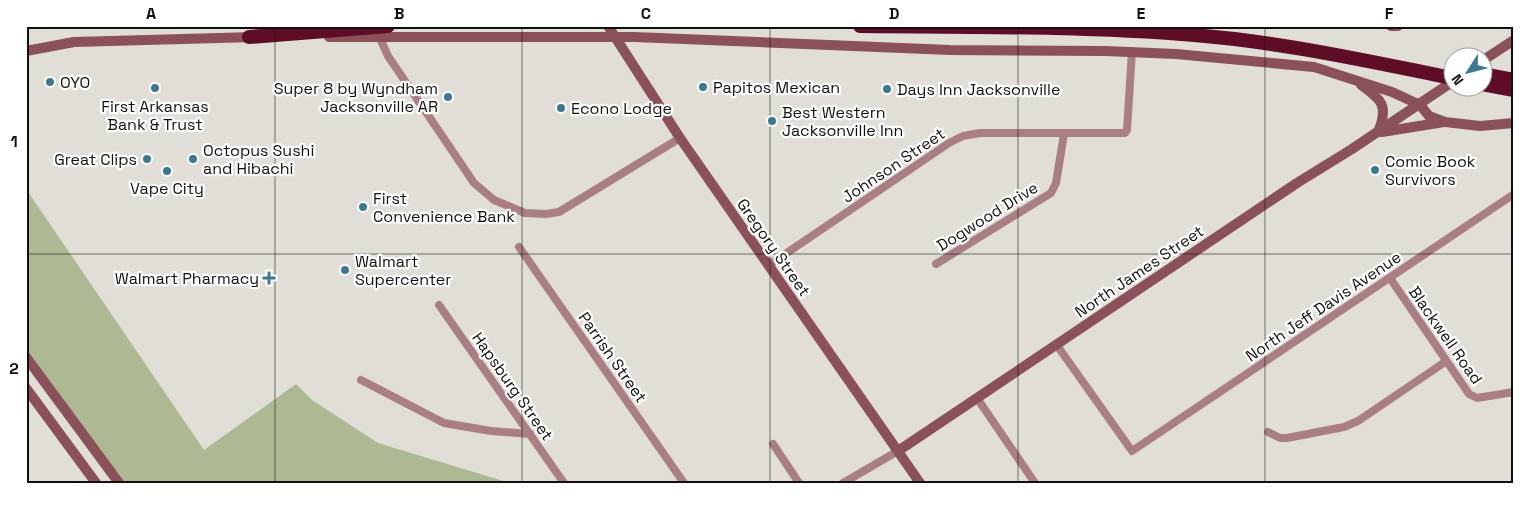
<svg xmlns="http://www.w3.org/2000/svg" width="1540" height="509" viewBox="0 0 1540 509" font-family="'Space Grotesk',sans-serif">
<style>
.green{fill:#adb992}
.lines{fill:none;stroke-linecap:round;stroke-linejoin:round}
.street{stroke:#a97f85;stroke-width:8}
.secondary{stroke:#8b515b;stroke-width:10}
.highway{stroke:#5f0c26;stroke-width:14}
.grid{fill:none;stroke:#11100e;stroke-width:1;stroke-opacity:0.55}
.poi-dot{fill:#3c7990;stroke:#fff;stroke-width:2}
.labels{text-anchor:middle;stroke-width:4.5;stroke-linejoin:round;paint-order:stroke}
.poi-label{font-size:16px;fill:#11100e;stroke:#fff;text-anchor:start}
.street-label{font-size:16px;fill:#11100e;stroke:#fff}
.neatline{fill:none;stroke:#11100e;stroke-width:2}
.grid-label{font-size:16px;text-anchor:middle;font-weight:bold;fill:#11100e}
</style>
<rect width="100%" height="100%" fill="#e1ded8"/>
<path class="green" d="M 26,189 L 204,450 L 296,384 L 312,400 L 378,443 L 510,483 L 119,483 L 26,357 Z"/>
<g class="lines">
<g class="street">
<path d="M 379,36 L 388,56 L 474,183 L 494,200 L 525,213 L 546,214 L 559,212 L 680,138"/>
<path d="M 519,247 L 684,483"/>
<path d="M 936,264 L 1051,193 L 1056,183 L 1064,134"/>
<path d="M 769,265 L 949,143 L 963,136 L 980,133 L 1125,133 L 1127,130 L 1132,51"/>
<path d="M 1390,278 L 1469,394 L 1477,398 L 1514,392"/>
<path d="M 439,305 L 564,483"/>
<path d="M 1056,344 L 1132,451 L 1514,194"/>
<path d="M 361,380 L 444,423 L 491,431 L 530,434"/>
<path d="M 977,398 L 1035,483"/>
<path d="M 1268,432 L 1280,438 L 1287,438 L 1344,427 L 1358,421 L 1445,362"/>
<path d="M 773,444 L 799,483"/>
<path d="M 843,483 L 898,451"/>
</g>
<g class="secondary">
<path d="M 608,26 L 680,138 L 920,483"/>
<path d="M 1391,26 L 1398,26"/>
<path d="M 329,37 L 634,37 L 950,50 L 1105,51 L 1176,54 L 1314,67 L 1392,92 L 1420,105 L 1429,116 L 1445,122 L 1480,126 L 1514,123"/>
<path d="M 26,51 L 74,42 L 255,37"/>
<path d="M 1482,61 L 1514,40"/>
<path d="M 1361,85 C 1382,100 1389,106 1378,132"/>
<path d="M 1382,132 L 1444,122"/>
<path d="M 26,357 L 119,483"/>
<path d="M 26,388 L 96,483"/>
<path d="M 898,451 L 1297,183 L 1352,149 L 1452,82"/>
</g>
<g class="highway">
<path d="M 860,26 C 972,27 1083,26 1194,35 C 1282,42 1367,61 1452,78"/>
<path d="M 249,37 L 388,26"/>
<path d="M 1482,74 L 1514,80"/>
<path d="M 1482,84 L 1514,90"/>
</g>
</g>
<path class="grid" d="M 275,26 L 275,483M 522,26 L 522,483M 770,26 L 770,483M 1018,26 L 1018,483M 1265,26 L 1265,483M 26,254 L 1514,254"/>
<g class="poi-dot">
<circle cx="50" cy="82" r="5"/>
<circle cx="703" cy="87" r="5"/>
<circle cx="155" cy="88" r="5"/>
<circle cx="887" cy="89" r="5"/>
<circle cx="448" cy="97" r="5"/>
<circle cx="561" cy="108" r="5"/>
<circle cx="772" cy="121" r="5"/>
<circle cx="147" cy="159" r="5"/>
<circle cx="193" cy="159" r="5"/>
<circle cx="1375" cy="170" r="5"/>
<circle cx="167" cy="171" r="5"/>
<circle cx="363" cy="207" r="5"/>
<circle cx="345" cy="270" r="5"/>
<path d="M266.5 270.5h5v5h5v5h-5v5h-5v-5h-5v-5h5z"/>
</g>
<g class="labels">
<g class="poi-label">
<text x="60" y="88">OYO</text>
<text x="713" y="93">Papitos Mexican</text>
<text x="438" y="94" text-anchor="end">Super 8 by Wyndham<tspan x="438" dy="18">Jacksonville AR</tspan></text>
<text x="897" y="95">Days Inn Jacksonville</text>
<text x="155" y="112" text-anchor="middle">First Arkansas<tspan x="155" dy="18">Bank &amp; Trust</tspan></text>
<text x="571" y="114">Econo Lodge</text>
<text x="782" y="118">Best Western<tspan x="782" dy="18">Jacksonville Inn</tspan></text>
<text x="203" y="156">Octopus Sushi<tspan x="203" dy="18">and Hibachi</tspan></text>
<text x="137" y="165" text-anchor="end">Great Clips</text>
<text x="1385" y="167">Comic Book<tspan x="1385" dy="18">Survivors</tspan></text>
<text x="167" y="194" text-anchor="middle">Vape City</text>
<text x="373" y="204">First<tspan x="373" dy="18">Convenience Bank</tspan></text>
<text x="355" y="267">Walmart<tspan x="355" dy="18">Supercenter</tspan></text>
<text x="259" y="284" text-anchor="end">Walmart Pharmacy</text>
</g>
<g class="street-label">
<text transform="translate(893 165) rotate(-34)" y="6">Johnson Street</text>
<text transform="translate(987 216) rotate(-32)" y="6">Dogwood Drive</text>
<text transform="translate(774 247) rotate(55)" y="6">Gregory Street</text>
<text transform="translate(1139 271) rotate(-34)" y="6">North James Street</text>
<text transform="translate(1323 306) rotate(-34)" y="6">North Jeff Davis Avenue</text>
<text transform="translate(1446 335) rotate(55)" y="6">Blackwell Road</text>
<text transform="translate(613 357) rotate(55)" y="6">Parrish Street</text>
<text transform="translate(513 386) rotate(55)" y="6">Hapsburg Street</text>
</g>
</g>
<rect width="1540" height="509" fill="none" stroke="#ffffff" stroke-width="55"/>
<g transform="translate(1468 72) rotate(234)"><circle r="24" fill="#ffffff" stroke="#a09f9f"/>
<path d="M0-4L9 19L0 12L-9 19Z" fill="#3c7990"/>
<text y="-8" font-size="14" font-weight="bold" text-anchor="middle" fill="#11100e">N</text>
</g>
<rect x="28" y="28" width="1484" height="454" class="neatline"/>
<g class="grid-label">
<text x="151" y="19">A</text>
<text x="399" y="19">B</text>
<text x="646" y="19">C</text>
<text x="894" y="19">D</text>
<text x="1141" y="19">E</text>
<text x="1389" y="19">F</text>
<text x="14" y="147">1</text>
<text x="14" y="374">2</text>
</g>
</svg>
